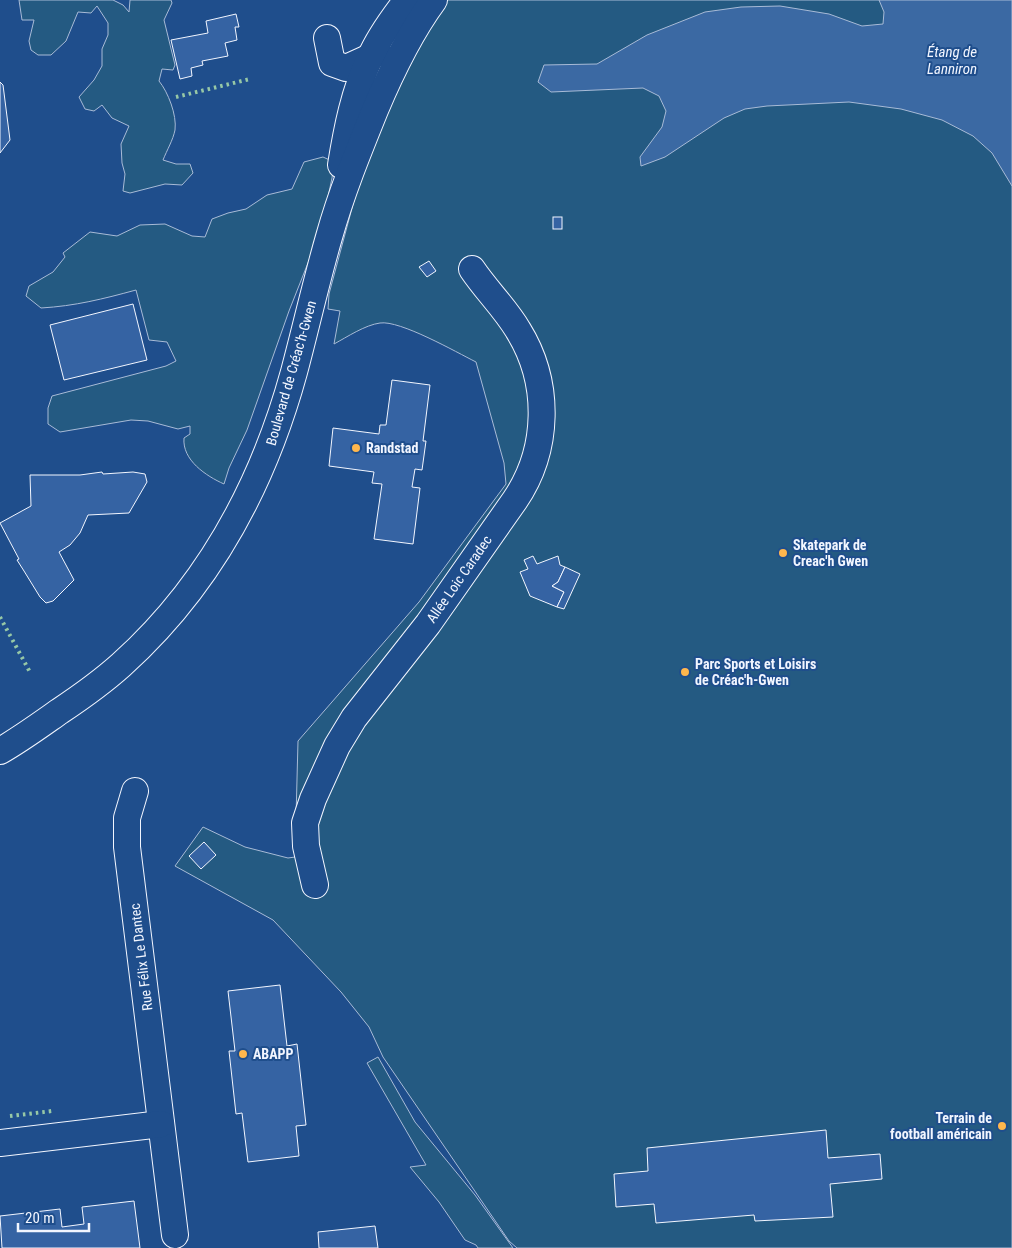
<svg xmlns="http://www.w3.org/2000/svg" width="1012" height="1248" viewBox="0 0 1012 1248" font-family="'Roboto Condensed',sans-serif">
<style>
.green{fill:#245a82;stroke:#a8bbd7}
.water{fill:#3b69a3;stroke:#a8bbd7}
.building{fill:#3563a3;stroke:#f2f6ff}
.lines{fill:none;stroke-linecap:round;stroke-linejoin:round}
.minor-casing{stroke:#f2f6ff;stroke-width:28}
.minor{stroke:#1f4e8c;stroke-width:26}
.hedge{stroke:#97c8a6;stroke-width:4;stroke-dasharray:2.5 4;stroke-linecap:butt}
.poi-dot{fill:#ffb74d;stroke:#1f4e8c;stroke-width:2}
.labels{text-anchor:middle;stroke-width:4;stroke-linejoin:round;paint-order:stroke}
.street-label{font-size:14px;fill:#f2f6ff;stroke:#1f4e8c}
.poi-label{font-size:14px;font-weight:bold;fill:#f2f6ff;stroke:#1f4e8c;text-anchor:start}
.water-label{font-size:15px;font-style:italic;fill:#f2f6ff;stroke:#1f4e8c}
</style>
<rect width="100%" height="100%" fill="#1f4e8c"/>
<g class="green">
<path d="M 19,0 L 113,0 L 123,5 L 129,12 L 130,0 L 171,0 L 172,3 L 164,20 L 175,65 L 173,70 L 162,69 L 159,81 C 168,92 177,115 175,130 C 173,140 167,150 163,160 L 176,164 L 190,164 L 193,173 L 182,185 L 165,184 L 130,193 L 123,191 L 125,174 L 122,163 L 121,144 L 129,126 L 112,118 L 102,105 L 94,111 L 85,109 L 79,97 L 94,80 L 102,66 L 102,49 L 108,35 L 108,23 L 97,6 L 91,13 L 78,12 L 66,41 L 51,55 L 38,55 L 31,50 L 29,41 L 34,20 L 22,20 Z"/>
<path d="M 441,0 L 1012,0 L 1012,1248 L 517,1248 L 509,1241 L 383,1057 L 369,1027 L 341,992 L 273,920 L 175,866 L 203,827 L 245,847 L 288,858 L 295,857 L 298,741 L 419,602 L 506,484 L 504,463 L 476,362 C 456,352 400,320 380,323 C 365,325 347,337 334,344 L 340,311 L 328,309 L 329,294 L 363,167 L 380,120 Z"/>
<path d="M 323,157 L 334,162 L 332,178 L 321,230 L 289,311 L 247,430 L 229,468 L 224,484 C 206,476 182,460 184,438 L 190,434 L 190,426 L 178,429 L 148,421 L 131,420 L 60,432 L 48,424 L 48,408 L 52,396 L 166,366 L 176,361 L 167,342 L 149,340 L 136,290 C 103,299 75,306 41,308 L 26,296 L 29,286 L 53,272 L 65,257 L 63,253 L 90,232 L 117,236 L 140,225 L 165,224 L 192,236 L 205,237 L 212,219 L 228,213 L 246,209 L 267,195 L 292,189 L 304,162 Z"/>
<path d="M 378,1057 L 415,1122 L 475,1195 L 513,1248 L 478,1248 L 476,1245 L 465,1240 L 439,1202 L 410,1167 L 426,1165 L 367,1063 Z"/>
</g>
<path class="water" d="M 879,0 L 1012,0 L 1012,186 L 992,153 L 973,136 L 942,120 L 901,109 L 849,102 L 767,106 L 745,109 L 724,118 L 665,157 L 641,166 L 640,157 L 662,127 L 666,111 L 659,96 L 643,88 L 551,92 L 538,82 L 544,65 L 597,64 L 647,35 L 705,12 L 741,7 L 780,6 L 829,14 L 862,26 L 883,24 L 884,12 Z"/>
<g class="building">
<path d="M 236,14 L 239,27 L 235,27 L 237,40 L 225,43 L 228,56 L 202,61 L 203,65 L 191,68 L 192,76 L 180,79 L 171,40 L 208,33 L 206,21 Z"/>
<path d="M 0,82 L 3,85 L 10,140 L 0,153 Z"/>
<rect x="553" y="217" width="9" height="12"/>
<path d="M 429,261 L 436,271 L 427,277 L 419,267 Z"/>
<path d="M 133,304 L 147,360 L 64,380 L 50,325 Z"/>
<path d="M 392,380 L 430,385 L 423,441 L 426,441 L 422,470 L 415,469 L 412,487 L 420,488 L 413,544 L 374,539 L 382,484 L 372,483 L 374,472 L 329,466 L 333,428 L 379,434 L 380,425 L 386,425 Z"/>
<path d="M 102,472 L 103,474 L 133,472 L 145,474 L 147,482 L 129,513 L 88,515 L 80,533 L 70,545 L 59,552 L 74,580 L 53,601 L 46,603 L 40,597 L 24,571 L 17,560 L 19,559 L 0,523 L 31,506 L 30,475 L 80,475 Z"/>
<path d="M 533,556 L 537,564 L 558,556 L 560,565 L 565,567 L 558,582 L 552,586 L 564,592 L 557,607 L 530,596 L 520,572 L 528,569 L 524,560 Z"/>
<path d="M 565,567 L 580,574 L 564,609 L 557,607 L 564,592 L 552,586 L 558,582 Z"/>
<path d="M 204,842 L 216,855 L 201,869 L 189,856 Z"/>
<path d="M 280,985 L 287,1046 L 297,1044 L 306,1125 L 296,1126 L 299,1156 L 248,1162 L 242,1113 L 236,1114 L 229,1051 L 235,1051 L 228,991 Z"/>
<path d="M 826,1130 L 828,1158 L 880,1154 L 882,1179 L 830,1184 L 833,1217 L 755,1221 L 754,1215 L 656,1223 L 654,1204 L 616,1207 L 614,1174 L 648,1171 L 647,1148 Z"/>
<path d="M 134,1201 L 140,1248 L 2,1248 L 0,1216 L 60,1209 L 62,1227 L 84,1224 L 82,1207 Z"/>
<path d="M 375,1226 L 378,1248 L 319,1248 L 318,1232 Z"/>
</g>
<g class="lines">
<defs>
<g id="minor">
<path d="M 327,38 L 332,63 L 346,68 L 379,53"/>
<path d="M 341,165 C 347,128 354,92 370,58 C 379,37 393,18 407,0"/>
<path d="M 0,751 C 21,739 40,725 60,711 C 81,697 102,682 121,665 C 209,586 263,485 294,372 C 306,327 316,282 329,237 C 341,194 358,152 375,110 C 391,72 409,34 434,0"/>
<path d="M 135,791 L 127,818 L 127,847 L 175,1235"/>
<path d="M 315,885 L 306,846 L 305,823 L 313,799 L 337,746 L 354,718 L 428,624 L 515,500 C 549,450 551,383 518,330 C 505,308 486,290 472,269"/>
<path d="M 0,1143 L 161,1124"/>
</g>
</defs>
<use href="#minor" class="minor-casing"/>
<use href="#minor" class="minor"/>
<g class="hedge">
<path d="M 176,97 L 250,79"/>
<path d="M 0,617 L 31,674"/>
<path d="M 10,1116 L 52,1111"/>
</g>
</g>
<g class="poi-dot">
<circle cx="356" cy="448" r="5"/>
<circle cx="783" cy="553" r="5"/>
<circle cx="685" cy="672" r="5"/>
<circle cx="243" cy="1054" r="5"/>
<circle cx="1002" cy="1126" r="5"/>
</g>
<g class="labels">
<g class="street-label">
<text transform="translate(291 373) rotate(-74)" y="5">Boulevard de Créac'h-Gwen</text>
<text transform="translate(459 579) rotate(-55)" y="5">Allée Loic Caradec</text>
<text transform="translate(141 957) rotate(-97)" y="5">Rue Félix Le Dantec</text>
</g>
<g class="poi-label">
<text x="366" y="453">Randstad</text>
<text x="793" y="550">Skatepark de<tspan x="793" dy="16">Creac'h Gwen</tspan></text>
<text x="695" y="669">Parc Sports et Loisirs<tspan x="695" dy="16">de Créac'h-Gwen</tspan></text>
<text x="253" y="1059">ABAPP</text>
<text x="992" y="1123" text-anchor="end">Terrain de<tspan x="992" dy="16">football américain</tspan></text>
</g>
<g class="water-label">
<text x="952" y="57">Étang de<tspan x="952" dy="17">Lanniron</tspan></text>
</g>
</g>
<path d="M18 1223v8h71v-8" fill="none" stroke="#f2f6ff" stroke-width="2.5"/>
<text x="25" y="1223" font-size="15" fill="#f2f6ff" stroke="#1f4e8c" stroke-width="4" paint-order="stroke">20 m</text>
</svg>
